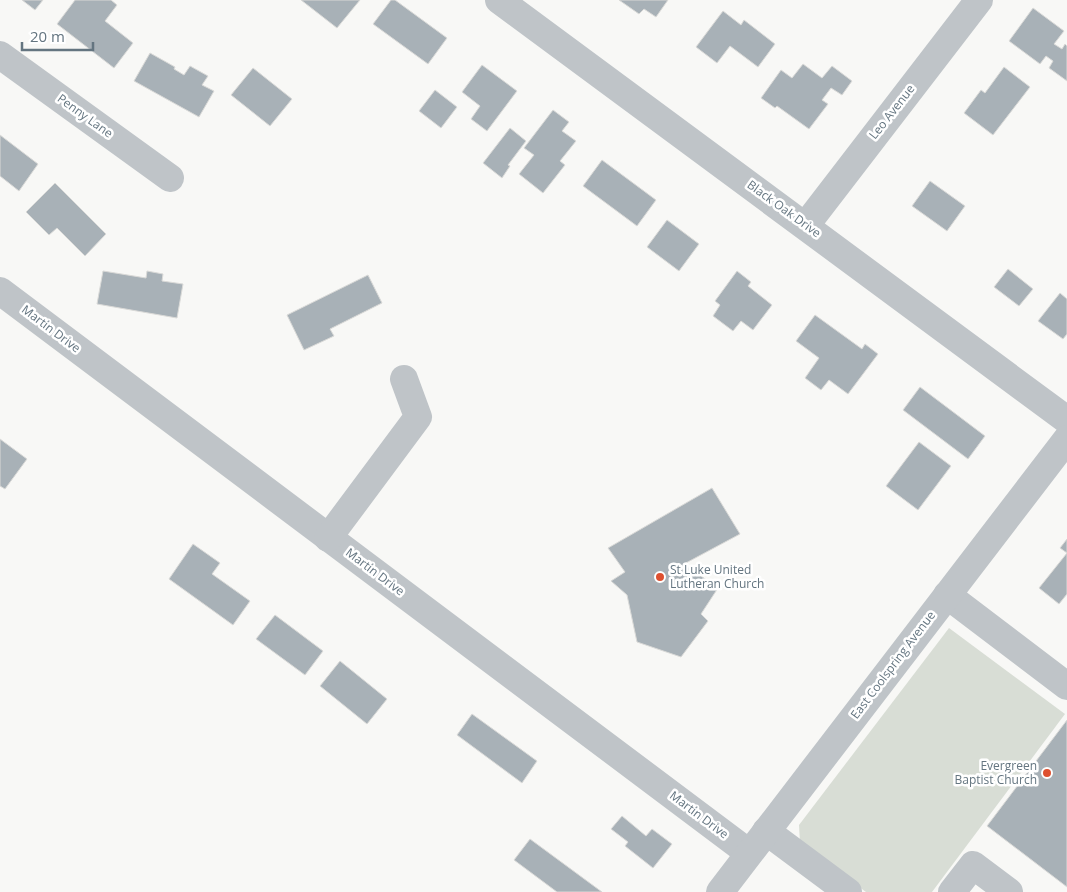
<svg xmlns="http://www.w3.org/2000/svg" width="1067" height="892" viewBox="0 0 1067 892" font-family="'Open Sans',sans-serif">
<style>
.green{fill:#d8ddd5}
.building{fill:#a8b1b7;stroke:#dadad8}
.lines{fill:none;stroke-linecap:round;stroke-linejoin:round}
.minor{stroke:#bfc4c8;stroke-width:28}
.poi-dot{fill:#de5030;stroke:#fff;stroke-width:2}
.labels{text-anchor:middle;stroke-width:5;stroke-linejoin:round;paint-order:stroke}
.street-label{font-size:12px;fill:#647580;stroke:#fff}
.poi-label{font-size:12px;fill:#647580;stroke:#fff;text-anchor:start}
</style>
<rect width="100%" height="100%" fill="#f8f8f6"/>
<path class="green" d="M 949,628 L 1065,714 L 932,892 L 866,892 L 800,843 L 799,825 Z"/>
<g class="building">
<path d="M 22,0 L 43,0 L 35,10 Z"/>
<path d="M 75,0 L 111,0 L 117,5 L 105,21 L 133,43 L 114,68 L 57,24 Z"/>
<path d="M 301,0 L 360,0 L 337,28 Z"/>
<path d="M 391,0 L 395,0 L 447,38 L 428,64 L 373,24 Z"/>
<path d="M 619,0 L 668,0 L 656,17 L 644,9 L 639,14 Z"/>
<path d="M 1033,8 L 1064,31 L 1054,44 L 1062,49 L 1065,44 L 1067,46 L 1067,81 L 1049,68 L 1053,61 L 1046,56 L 1040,64 L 1009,41 Z"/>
<path d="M 723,11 L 741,25 L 744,20 L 775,44 L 758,67 L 730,46 L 717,63 L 696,47 Z"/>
<path d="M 150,53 L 175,67 L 174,69 L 184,75 L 190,66 L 208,76 L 202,85 L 214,91 L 199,117 L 134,81 Z"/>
<path d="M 803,64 L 822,78 L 832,66 L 852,81 L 842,95 L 831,88 L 822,100 L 828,104 L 809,129 L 777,106 L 775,108 L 761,98 L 781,70 L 792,78 Z"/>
<path d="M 482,65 L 517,91 L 487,131 L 471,119 L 480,106 L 462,92 Z"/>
<path d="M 1004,67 L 1030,87 L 993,135 L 964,113 L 981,90 L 985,93 Z"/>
<path d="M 253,68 L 292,99 L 270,126 L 231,95 Z"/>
<path d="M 435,90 L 457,107 L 441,128 L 419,111 Z"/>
<path d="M 553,110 L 569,122 L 562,131 L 576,141 L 560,161 L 565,165 L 543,193 L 519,174 L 534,155 L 524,148 Z"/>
<path d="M 510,128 L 526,141 L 508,165 L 510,166 L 502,178 L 483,163 Z"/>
<path d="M 0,135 L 38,164 L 19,191 L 0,176 Z"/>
<path d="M 602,160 L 656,200 L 637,226 L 583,186 Z"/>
<path d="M 930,181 L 965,206 L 947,231 L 912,206 Z"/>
<path d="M 55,183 L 106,234 L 85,256 L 57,228 L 49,235 L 26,212 Z"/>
<path d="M 667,220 L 699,244 L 679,271 L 647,247 Z"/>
<path d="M 1008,269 L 1033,289 L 1019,306 L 994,287 Z"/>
<path d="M 103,271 L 146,278 L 147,271 L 163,274 L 162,281 L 183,284 L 177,318 L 97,304 Z"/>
<path d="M 737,271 L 751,282 L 748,286 L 772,305 L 753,330 L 741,321 L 733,331 L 713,316 L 720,305 L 715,301 Z"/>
<path d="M 368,275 L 382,303 L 330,329 L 334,336 L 304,350 L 287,315 Z"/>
<path d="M 1060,293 L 1067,299 L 1067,334 L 1063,339 L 1038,321 Z"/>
<path d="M 815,315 L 862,349 L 865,344 L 878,354 L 848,394 L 829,380 L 821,390 L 805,378 L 819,358 L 796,341 Z"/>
<path d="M 920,387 L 985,436 L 968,459 L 903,410 Z"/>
<path d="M 0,439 L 27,459 L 5,489 L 0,486 Z"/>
<path d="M 919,442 L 951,466 L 918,510 L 886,486 Z"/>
<path d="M 712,488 L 740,534 L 684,564 L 718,588 L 701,614 L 708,621 L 681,657 L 637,642 L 627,595 L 611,581 L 625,572 L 608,548 Z"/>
<path d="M 1067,539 L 1067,594 L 1059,604 L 1039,588 L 1067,553 L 1060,548 Z"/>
<path d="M 193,544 L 220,563 L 212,574 L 250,601 L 233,625 L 169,579 Z"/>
<path d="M 275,615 L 323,651 L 305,675 L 256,639 Z"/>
<path d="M 340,661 L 387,699 L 367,724 L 320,686 Z"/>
<path d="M 472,714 L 537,761 L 522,783 L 457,735 Z"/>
<path d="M 1067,720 L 1067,887 L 987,826 Z"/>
<path d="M 622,816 L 646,836 L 652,829 L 672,844 L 653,868 L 625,846 L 628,842 L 611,829 Z"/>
<path d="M 530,839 L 602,892 L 557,892 L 514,860 Z"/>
</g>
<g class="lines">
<g class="minor">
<path d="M 499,0 L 1067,420"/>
<path d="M 0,55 L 170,178"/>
<path d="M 806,225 L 979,0"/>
<path d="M 0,291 L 749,853"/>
<path d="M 328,538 L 418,417 L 404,379"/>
<path d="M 947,595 L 1067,686"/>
<path d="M 766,831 L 848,892"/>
<path d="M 720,892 L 1067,439"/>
<path d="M 952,892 L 973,865 L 1009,892"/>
</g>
</g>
<g class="poi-dot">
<circle cx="660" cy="577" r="5"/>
<circle cx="1047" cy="773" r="5"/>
</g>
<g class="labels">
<g class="street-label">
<text transform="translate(892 112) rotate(-52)" y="4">Leo Avenue</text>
<text transform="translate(85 116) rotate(36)" y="4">Penny Lane</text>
<text transform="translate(784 209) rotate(36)" y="4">Black Oak Drive</text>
<text transform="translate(51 329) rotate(37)" y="4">Martin Drive</text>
<text transform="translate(375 572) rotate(37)" y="4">Martin Drive</text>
<text transform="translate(893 665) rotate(-53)" y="4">East Coolspring Avenue</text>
<text transform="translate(699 815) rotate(37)" y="4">Martin Drive</text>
</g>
<g class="poi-label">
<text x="670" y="574">St Luke United<tspan x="670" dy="14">Lutheran Church</tspan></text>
<text x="1037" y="770" text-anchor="end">Evergreen<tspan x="1037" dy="14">Baptist Church</tspan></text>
</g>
</g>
<path d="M22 42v8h71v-8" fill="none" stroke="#647580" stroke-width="2.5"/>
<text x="30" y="42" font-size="15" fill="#647580" stroke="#ffffff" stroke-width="4" paint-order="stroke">20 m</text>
</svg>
